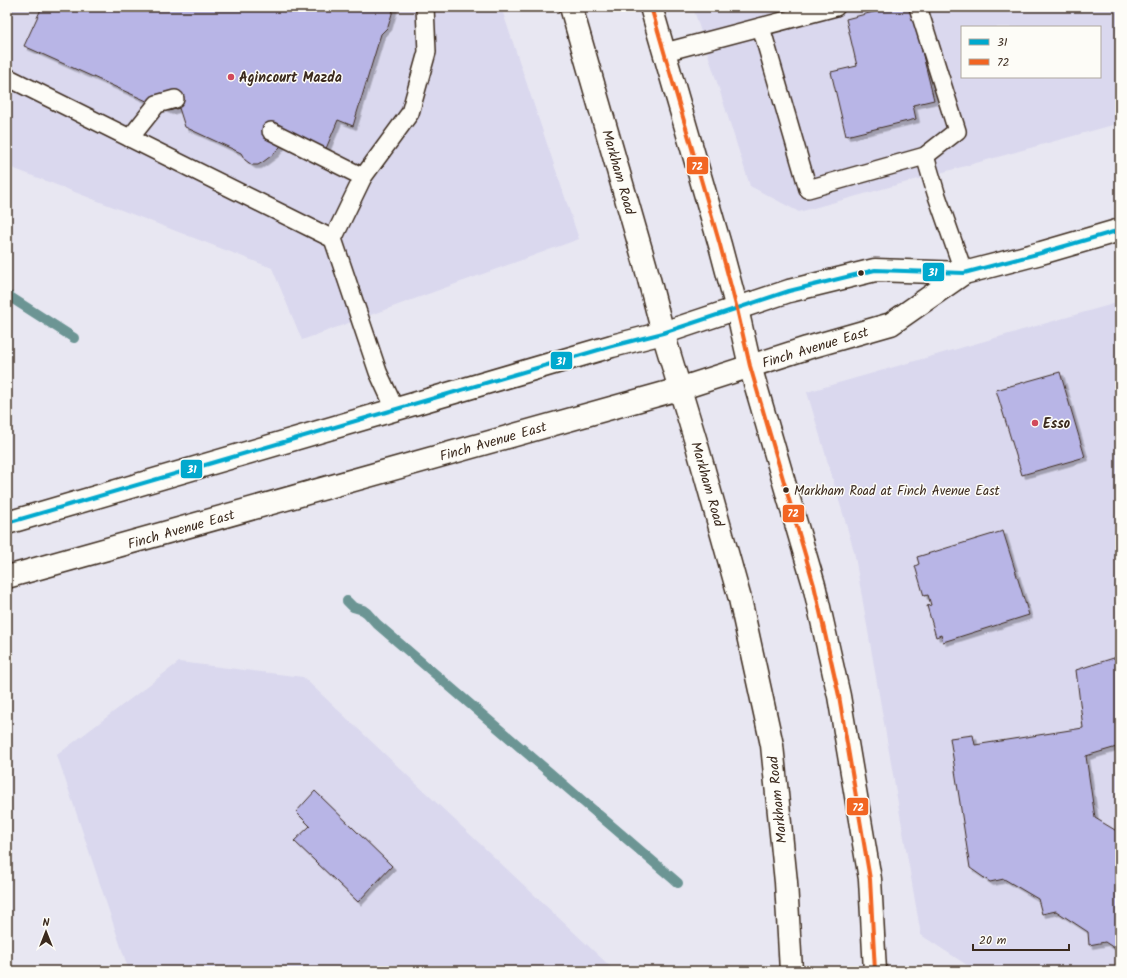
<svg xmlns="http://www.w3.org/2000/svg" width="1127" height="978" viewBox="0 0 1127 978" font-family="Kalam,sans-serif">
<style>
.built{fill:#dad8ee;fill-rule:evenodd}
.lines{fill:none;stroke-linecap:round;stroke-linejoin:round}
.stream{stroke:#6c9594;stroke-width:10}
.building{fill:#b8b5e6;stroke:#3b2a1e;filter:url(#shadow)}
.service-casing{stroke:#3b2a1e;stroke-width:20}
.secondary-casing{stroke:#3b2a1e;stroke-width:25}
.primary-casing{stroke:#3b2a1e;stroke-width:25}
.service{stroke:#fdfcf7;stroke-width:17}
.secondary{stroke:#fdfcf7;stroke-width:22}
.primary{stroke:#fdfcf7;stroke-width:22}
.bus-1-casing{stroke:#fdfcf7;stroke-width:7}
.bus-2-casing{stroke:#fdfcf7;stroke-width:7}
.bus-1{stroke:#00a9ce;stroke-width:4}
.bus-2{stroke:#f26522;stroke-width:4}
.poi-dot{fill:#d1495b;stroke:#fdfcf7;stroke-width:1.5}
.bus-dot{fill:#3b2a1e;stroke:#fdfcf7;stroke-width:1.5}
.labels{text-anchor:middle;stroke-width:3;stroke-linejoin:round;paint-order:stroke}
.bus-label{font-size:13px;fill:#3b2a1e;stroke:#fdfcf7;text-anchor:start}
.poi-label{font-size:14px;font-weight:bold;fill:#3b2a1e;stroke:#fdfcf7;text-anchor:start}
.street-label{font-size:14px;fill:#3b2a1e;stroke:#fdfcf7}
.line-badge{stroke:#fdfcf7;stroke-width:1.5}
.badge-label{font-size:11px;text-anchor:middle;font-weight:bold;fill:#fff}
</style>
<defs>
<filter id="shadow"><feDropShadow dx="3.5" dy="3.5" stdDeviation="0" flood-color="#0004"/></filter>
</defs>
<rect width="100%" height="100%" fill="#e8e7f2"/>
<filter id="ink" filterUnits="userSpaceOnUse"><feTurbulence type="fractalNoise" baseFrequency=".025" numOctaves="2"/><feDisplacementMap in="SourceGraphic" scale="8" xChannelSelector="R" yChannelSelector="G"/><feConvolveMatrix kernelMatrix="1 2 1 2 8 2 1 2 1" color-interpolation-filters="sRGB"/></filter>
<g filter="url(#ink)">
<g class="built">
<path d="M 7,7 L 501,7 L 579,239 L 302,340 L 272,268 L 7,166 Z"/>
<path d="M 693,7 L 1120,7 L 1120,123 L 799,212 L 750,186 ZM 962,27 L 1100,27 L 1100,77 L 962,77 Z"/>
<path d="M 1120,302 L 1120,971 L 976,971 L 921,935 L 854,551 L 807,392 Z"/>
<path d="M 179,662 L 303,677 L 615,971 L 129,971 L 57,755 Z"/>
</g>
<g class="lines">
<g class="stream">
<path d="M 7,295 L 74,338"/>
<path d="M 347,601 L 353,607 L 363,610 L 367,613 L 377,624 L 678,883"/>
</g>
</g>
<g class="building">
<path d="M 42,7 L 394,7 L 388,27 L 381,34 L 353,126 L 338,120 L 325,151 L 289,136 L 275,153 L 263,162 L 258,165 L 252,165 L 245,160 L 241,153 L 185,127 L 179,108 L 169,111 L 24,46 Z"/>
<path d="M 893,7 L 911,7 L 934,100 L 913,105 L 916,119 L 846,136 L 831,72 L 857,66 L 846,19 Z"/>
<path d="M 1060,372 L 1085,457 L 1022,475 L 996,390 Z"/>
<path d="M 1003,531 L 1029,615 L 943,642 L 941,635 L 936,637 L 927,606 L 931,605 L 928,595 L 924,596 L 915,566 L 919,564 L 917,557 Z"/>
<path d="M 1120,656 L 1120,746 L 1086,756 L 1095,818 L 1120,833 L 1120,952 L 1105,942 L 1089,945 L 1088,932 L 1056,911 L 1042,914 L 1038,899 L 1004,879 L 990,882 L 970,868 L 950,738 L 973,735 L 975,745 L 1083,728 L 1076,670 Z"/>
<path d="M 315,791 L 392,866 L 358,902 L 294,841 L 310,826 L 296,812 Z"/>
</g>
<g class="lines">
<defs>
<g id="service">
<path d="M 761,27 L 808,189 L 925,156 L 957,131 L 918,7"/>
<path d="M 665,52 L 836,7"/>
<path d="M 7,77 L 333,239"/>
<path d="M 271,131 L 363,177"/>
<path d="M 130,138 L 157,104 L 175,99"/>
<path d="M 925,156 L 936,193 L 964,273"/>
<path d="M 395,409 L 378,372 L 333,239 L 363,177 L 410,113 L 427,52 L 425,7"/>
</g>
<g id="secondary">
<path d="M 7,523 L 612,346 L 663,333 L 789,291 L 875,270 L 964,273 L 1041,253 L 1120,230"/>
<path d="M 7,577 L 679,389 L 807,348 L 891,324 L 964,273"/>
</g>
<g id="primary">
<path d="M 571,7 L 645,264 L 663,333 L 696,442 L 740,599 L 772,745 L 786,882 L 791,971"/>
<path d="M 651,7 L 720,245 L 737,309 L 750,366 L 814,585 L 839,696 L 870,879 L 875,971"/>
</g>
</defs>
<use href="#service" class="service-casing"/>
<use href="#secondary" class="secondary-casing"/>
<use href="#primary" class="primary-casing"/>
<use href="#service" class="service"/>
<use href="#secondary" class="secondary"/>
<use href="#primary" class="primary"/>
<defs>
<path id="bus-1" d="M 7,523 L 612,346 L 663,333 L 789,291 L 875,270 L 964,273 L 1041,253 L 1120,230"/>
<path id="bus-2" d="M 651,7 L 720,245 L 737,309 L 750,366 L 814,585 L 839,696 L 870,879 L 875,971"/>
</defs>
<use href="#bus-1" class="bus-1-casing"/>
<use href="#bus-2" class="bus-2-casing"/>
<use href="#bus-1" class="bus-1"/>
<use href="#bus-2" class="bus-2"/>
</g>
</g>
<g class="poi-dot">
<circle cx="231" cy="77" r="4"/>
<circle cx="1035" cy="423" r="4"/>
</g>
<g class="bus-dot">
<circle cx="861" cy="273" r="3.5"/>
<circle cx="786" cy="490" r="3.5"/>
</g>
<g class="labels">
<g class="bus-label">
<text x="794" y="495">Markham Road at Finch Avenue East</text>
</g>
<g class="poi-label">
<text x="239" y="82">Agincourt Mazda</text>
<text x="1043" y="428">Esso</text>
</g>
<g class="street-label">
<text transform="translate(619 172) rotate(74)" y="5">Markham Road</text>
<text transform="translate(815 347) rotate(-17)" y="5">Finch Avenue East</text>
<text transform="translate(493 441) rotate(-16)" y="5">Finch Avenue East</text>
<text transform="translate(708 484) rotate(74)" y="5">Markham Road</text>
<text transform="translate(181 529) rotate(-16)" y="5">Finch Avenue East</text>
<text transform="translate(777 800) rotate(-96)" y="5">Markham Road</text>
</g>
</g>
<g class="line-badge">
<rect x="686" y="156" width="23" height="19" rx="4" fill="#f26522"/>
<rect x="922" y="262" width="23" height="20" rx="4" fill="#00a9ce"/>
<rect x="550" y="351" width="23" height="19" rx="4" fill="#00a9ce"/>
<rect x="180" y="459" width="23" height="20" rx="4" fill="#00a9ce"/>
<rect x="782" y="504" width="23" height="19" rx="4" fill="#f26522"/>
<rect x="846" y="797" width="23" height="19" rx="4" fill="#f26522"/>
</g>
<g class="badge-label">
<text x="697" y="170">72</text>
<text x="933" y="276">31</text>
<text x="561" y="365">31</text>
<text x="192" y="473">31</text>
<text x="793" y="517">72</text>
<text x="858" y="811">72</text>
</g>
<rect width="1127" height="978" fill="none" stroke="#fdfcf7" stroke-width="24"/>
<rect x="12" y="12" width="1103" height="954" fill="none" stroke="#3b2a1e" stroke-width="1.5" filter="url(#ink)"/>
<rect x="961" y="26" width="140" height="52" fill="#fdfcf7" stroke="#afa8a0"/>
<rect x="969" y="39" width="20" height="6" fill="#00a9ce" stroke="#afa8a0"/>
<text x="997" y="46" font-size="12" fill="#3b2a1e">31</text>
<rect x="969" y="59" width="20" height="6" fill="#f26522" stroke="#afa8a0"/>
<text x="997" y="66" font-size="12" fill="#3b2a1e">72</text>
<g transform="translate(46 932)" stroke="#fdfcf7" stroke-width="3" paint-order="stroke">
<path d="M0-3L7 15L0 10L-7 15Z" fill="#3b2a1e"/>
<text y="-6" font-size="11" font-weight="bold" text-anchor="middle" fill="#3b2a1e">N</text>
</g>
<path d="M973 944v6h96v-6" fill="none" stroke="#3b2a1e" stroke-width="2"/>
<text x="979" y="944" font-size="12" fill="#3b2a1e" stroke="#fdfcf7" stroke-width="3" paint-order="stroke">20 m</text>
</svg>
